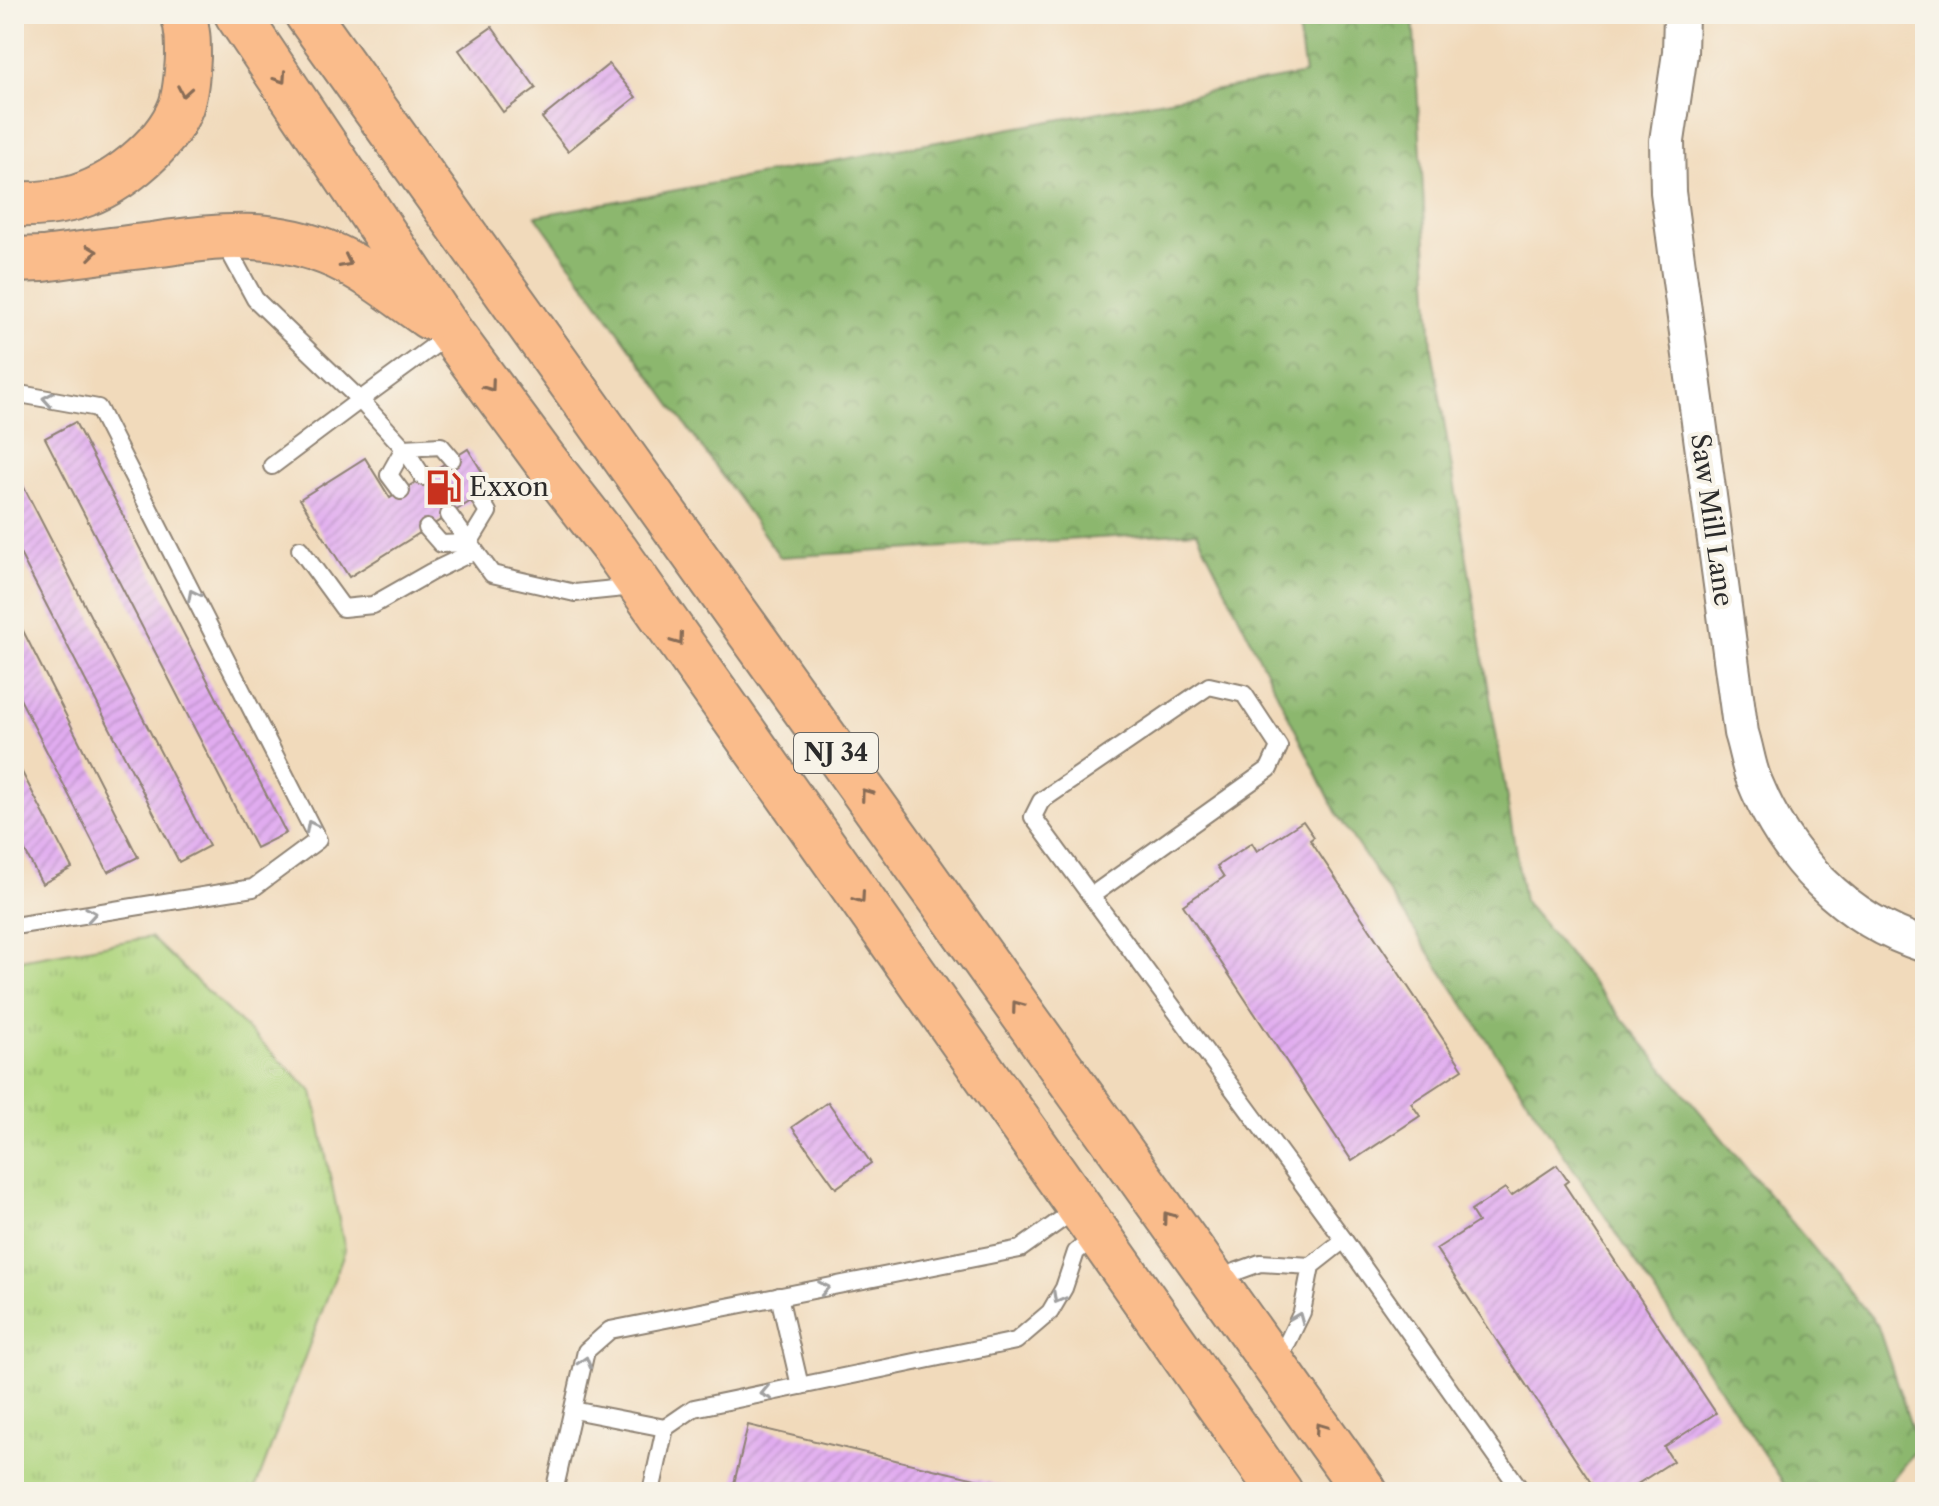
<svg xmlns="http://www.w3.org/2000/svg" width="1939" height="1506" viewBox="0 0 1939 1506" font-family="'Libre Caslon Text',serif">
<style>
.grass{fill:url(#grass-tufts);stroke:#6e8056;stroke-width:2}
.forest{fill:url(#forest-crowns);stroke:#5c714c;stroke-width:2}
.building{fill:url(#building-hatch)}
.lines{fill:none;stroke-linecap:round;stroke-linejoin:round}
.service-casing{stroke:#8e8273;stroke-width:20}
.minor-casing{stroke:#8e8273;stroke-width:38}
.trunk-casing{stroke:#8e8273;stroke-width:48}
.service{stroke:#fff;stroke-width:16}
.minor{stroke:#fff;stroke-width:34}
.trunk{stroke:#fabc8b;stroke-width:44}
.oneway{stroke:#886c56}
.oneway2{stroke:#a0a0a0}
.labels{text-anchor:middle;stroke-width:8;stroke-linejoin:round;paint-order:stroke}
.shield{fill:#f7f3e8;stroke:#686764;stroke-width:2}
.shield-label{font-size:24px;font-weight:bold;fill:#2b2b2b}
.poi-label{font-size:26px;fill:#2b2b2b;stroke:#f7f3e8;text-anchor:start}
.street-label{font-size:26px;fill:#2b2b2b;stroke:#f7f3e8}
</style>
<defs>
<pattern id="grass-tufts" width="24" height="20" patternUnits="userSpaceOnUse" patternTransform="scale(2)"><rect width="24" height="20" fill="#b0d680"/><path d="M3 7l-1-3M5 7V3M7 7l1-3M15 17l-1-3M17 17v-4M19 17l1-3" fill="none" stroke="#98b86f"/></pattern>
<pattern id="forest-crowns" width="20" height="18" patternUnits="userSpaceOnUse" patternTransform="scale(2)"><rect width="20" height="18" fill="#8cb76e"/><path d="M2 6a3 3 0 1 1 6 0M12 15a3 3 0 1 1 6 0" fill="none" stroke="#73955b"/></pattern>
<pattern id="building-hatch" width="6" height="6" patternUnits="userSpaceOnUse" patternTransform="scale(2)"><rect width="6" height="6" fill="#e1acf0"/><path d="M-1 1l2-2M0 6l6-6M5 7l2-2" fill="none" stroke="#c194ce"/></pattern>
</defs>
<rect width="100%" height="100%" fill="#f7f3e8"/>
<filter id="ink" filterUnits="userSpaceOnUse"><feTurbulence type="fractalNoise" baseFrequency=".0125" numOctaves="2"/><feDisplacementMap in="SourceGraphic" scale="16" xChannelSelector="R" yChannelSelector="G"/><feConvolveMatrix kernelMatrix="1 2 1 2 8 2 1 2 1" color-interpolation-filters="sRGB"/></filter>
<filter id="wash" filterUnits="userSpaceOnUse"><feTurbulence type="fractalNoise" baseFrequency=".006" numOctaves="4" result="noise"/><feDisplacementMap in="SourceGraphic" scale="32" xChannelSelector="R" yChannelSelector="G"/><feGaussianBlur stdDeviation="1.8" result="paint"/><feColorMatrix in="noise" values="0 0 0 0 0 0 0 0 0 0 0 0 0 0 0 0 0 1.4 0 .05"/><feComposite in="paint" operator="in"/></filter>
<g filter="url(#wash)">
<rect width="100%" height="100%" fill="#f1dabb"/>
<path class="grass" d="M 150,937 L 313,1092 L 345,1250 L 254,1492 L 33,1492 L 14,1488 L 14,961 Z"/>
<path class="forest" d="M 1296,14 L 1413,14 L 1432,349 L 1524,901 L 1877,1324 L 1918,1447 L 1882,1492 L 1789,1492 L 1338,816 L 1197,532 L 780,557 L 536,216 L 1305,74 Z"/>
<g id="blocks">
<g class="building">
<path d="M 492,27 L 536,88 L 503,112 L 459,50 Z"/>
<path d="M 609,64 L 636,97 L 568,151 L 542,118 Z"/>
<path d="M 75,422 L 286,833 L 256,848 L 45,438 Z"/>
<path d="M 468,449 L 492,488 L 349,577 L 300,499 L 365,458 L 390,498 Z"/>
<path d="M 14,468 L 209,846 L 179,862 L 14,542 Z"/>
<path d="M 14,613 L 138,857 L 108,872 L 14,687 Z"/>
<path d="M 14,757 L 72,868 L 42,884 L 14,830 Z"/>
<path d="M 1303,821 L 1314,837 L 1310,840 L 1463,1069 L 1411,1103 L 1420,1116 L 1352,1161 L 1183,905 L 1224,877 L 1217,866 L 1252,843 L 1257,851 Z"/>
<path d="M 828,1102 L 871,1163 L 836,1188 L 792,1127 Z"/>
<path d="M 1557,1165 L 1568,1181 L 1564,1184 L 1716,1413 L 1664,1447 L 1673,1461 L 1625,1492 L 1597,1492 L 1436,1249 L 1478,1222 L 1471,1211 L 1505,1188 L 1511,1196 Z"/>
<path d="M 748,1425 L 1026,1491 L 1026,1492 L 732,1492 Z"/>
</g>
</g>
</g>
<g filter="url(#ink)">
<use href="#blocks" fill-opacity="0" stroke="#8e8273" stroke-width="2"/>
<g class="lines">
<defs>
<g id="service">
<path d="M 223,240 L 255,299 L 360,400 L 272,466"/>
<path d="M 14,393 L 98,408 L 318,840 L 253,888 L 14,926"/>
<path d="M 423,477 L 404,448 L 360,400 L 450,334"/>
<path d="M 401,491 L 389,475 L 404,448 L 441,446 L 452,459"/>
<path d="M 449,515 L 492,574 L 575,593 L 634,587"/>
<path d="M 427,528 L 441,544 L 469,543 L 488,512 L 478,496"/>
<path d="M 300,549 L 343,608 L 373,605 L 431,572 L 475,551"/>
<path d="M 1091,896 L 1269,769 L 1279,747 L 1244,694 L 1209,686 L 1041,801 L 1033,817 L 1344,1240 L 1311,1266 L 1302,1312 L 1278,1362"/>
<path d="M 1344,1240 L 1522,1492"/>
<path d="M 1216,1279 L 1260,1263 L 1311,1266"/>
<path d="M 779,1296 L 800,1386"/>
<path d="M 573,1410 L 665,1428"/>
<path d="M 554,1492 L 586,1351 L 610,1330 L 1020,1249 L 1079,1207"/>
<path d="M 651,1492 L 665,1428 L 694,1408 L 1016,1341 L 1050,1312 L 1064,1288 L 1076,1252 L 1097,1235"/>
</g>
<path id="minor" d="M 1681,14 L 1680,53 L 1667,141 L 1668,192 L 1741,733 C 1746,748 1748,765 1754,780 C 1785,857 1845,920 1925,945"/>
<g id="trunk">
<path d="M 237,14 L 451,333 L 544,459 L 616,551 L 1280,1492"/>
<path d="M 307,14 L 1365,1492"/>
<path d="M 14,204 C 31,205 53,203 70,199 C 112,189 165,148 181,106 C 186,91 187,73 188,57 C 188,42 188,29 183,14"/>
<path d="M 14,260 L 43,259 C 80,254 116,249 152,245 C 219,236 273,228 337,257 C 371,273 399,296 429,317"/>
</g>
</defs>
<use href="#service" class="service-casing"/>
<use href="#minor" class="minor-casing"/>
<use href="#trunk" class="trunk-casing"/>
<use href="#service" class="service"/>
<use href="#minor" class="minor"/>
<use href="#trunk" class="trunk"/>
</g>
<defs><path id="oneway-chevron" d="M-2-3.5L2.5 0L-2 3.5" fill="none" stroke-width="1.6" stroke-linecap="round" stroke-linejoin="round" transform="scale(2)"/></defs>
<g class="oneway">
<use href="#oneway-chevron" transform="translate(281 78) rotate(56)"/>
<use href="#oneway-chevron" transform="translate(184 91) rotate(100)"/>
<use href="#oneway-chevron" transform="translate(92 252) rotate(-7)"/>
<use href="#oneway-chevron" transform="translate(346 262) rotate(27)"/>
<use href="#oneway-chevron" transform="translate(490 386) rotate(54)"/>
<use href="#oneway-chevron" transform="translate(678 640) rotate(55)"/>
<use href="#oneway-chevron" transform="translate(866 794) rotate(-126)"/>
<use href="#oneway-chevron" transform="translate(860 898) rotate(55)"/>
<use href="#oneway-chevron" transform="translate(1017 1006) rotate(-126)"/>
<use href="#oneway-chevron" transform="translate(1168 1217) rotate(-126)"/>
<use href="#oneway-chevron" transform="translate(1320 1428) rotate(-125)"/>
</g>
<g class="oneway2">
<use href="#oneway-chevron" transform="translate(48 399) rotate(-170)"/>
<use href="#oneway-chevron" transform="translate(193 595) rotate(-117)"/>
<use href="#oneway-chevron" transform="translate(311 826) rotate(-117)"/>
<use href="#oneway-chevron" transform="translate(91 914) rotate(-9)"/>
<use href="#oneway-chevron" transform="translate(824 1288) rotate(-11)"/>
<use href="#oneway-chevron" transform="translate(1058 1298) rotate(119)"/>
<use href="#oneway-chevron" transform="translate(1298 1318) rotate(-68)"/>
<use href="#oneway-chevron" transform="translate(585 1362) rotate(-73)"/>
<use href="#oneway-chevron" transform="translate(766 1393) rotate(168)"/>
</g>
</g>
<defs>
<symbol id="fuel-bare" viewBox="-9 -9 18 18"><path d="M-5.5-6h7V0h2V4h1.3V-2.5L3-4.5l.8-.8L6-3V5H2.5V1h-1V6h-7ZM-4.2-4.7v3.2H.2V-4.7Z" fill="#c8321e" stroke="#f7f3e8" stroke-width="2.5" paint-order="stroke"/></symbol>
</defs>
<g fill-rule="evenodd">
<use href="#fuel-bare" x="418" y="462" width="51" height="51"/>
</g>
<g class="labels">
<rect class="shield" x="794" y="733" width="84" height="40" rx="6"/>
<g class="shield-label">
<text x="836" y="761">NJ 34</text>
</g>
<g class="poi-label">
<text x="469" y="496">Exxon</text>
</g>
<g class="street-label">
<text transform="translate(1712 520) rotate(82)" y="9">Saw Mill Lane</text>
</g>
</g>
<rect width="1939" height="1506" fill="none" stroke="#f7f3e8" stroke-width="48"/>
</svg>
